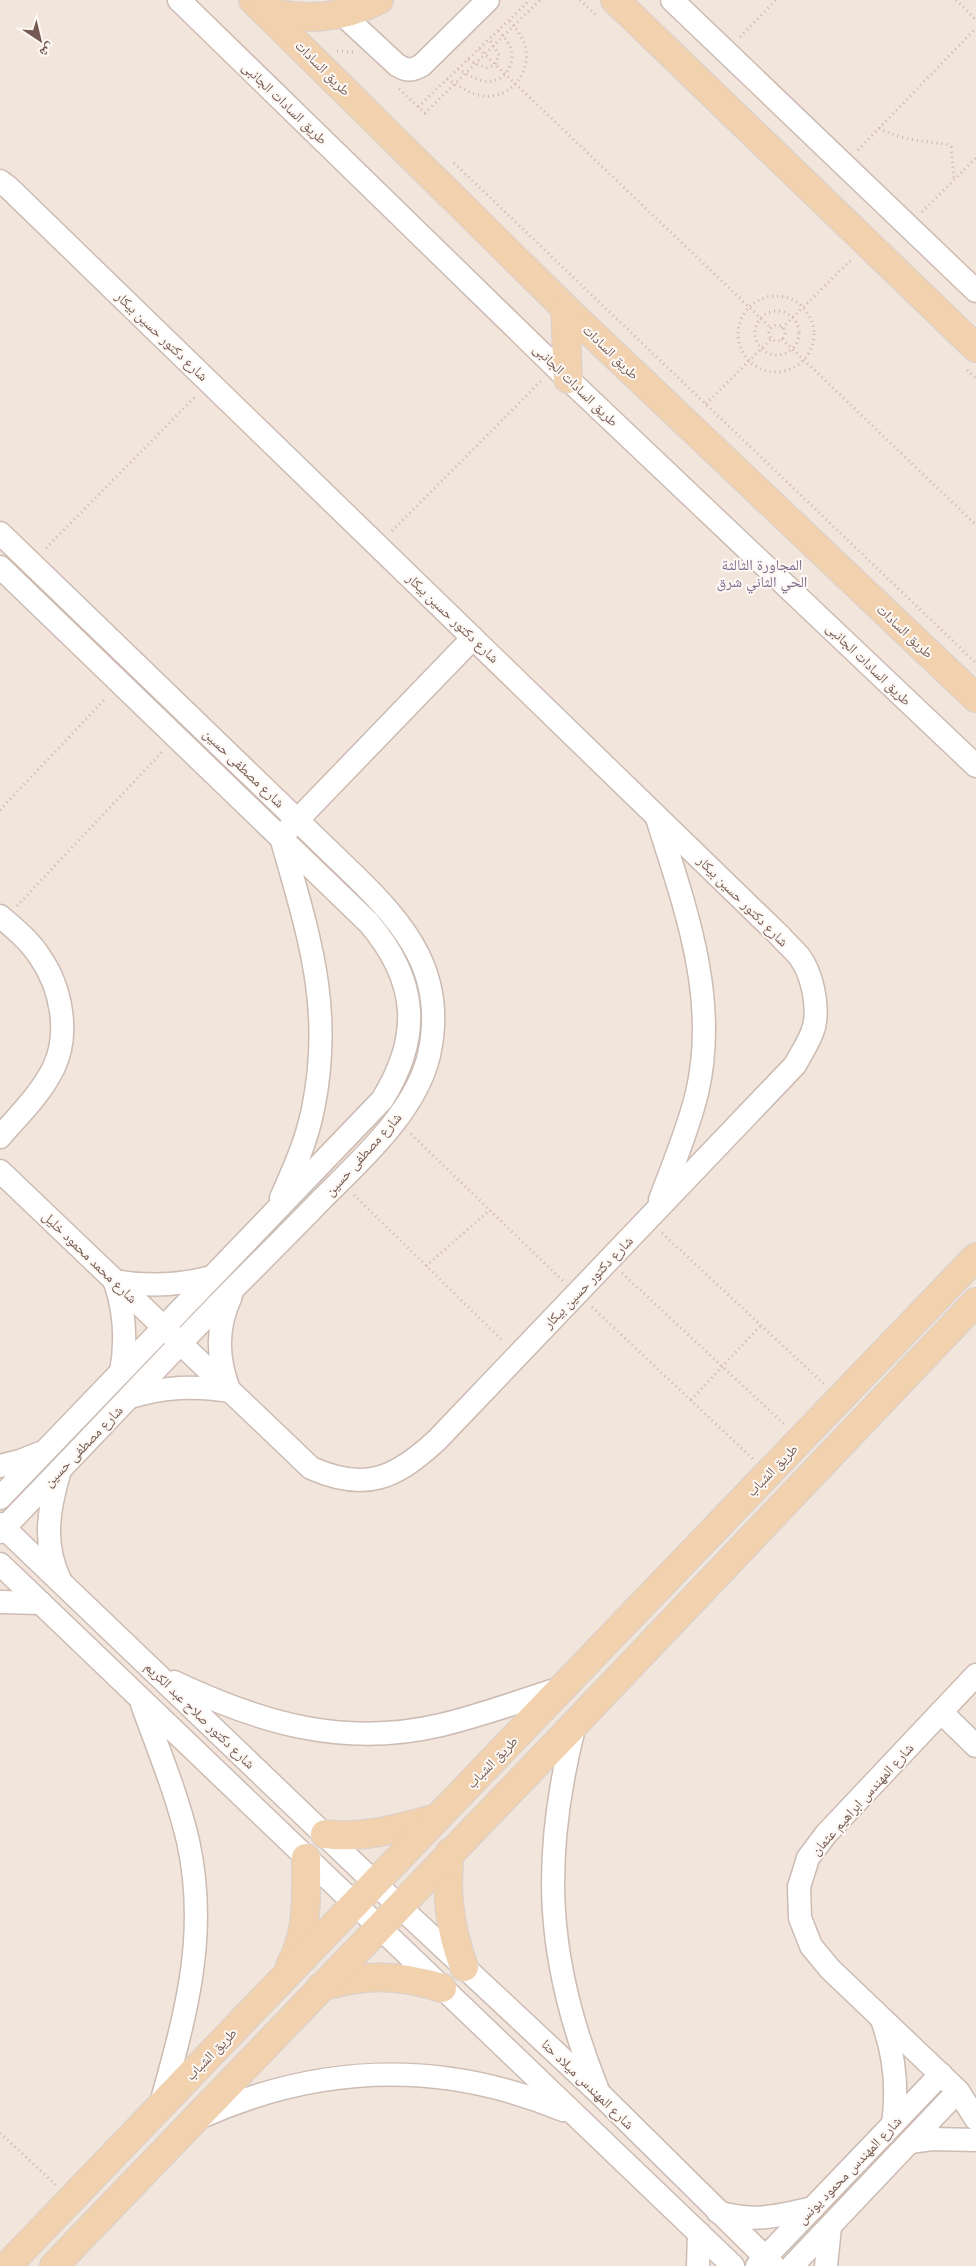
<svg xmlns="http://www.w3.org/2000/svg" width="976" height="2266" viewBox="0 0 976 2266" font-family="Mulish,'Noto Naskh Arabic',sans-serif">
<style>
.residential{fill:#f2e5dc}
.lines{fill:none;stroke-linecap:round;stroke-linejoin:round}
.minor-casing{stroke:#ccbcb3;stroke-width:25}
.major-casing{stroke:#d8d1cf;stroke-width:30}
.path{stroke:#d2b5aa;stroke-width:3;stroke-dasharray:1 4;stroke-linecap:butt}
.minor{stroke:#fff;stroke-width:22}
.major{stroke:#f1d1ae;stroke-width:28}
.labels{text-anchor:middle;stroke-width:4;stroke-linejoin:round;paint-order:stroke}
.street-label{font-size:14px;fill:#745a52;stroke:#fdf8f3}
.neighbourhood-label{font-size:15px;fill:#7e6a8e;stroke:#fdf8f3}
</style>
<rect width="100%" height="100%" fill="#fbf4ed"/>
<rect class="residential" x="0" y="0" width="976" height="2266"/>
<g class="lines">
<defs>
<g id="minor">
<path d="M 179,0 L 568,379 L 976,766"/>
<path d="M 672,0 L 976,291"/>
<path d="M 342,14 L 397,65 C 406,71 412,71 422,65 L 488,0"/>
<path d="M 0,181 L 8,187 L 780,936 C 786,943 793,949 799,956 C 812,973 819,1005 814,1027 C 810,1041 802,1052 795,1065 L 437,1440 C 395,1479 365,1492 311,1468 L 0,1171"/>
<path d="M 0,533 L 351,872 C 406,925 447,974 429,1055 C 416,1111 362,1159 323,1198 C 293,1229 262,1260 232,1290 C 154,1370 78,1452 0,1532"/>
<path d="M 0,567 L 369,923 C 418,981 422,1036 382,1100 L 0,1498"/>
<path d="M 657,818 C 685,907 719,998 697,1093 C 688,1130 673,1165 660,1200"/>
<path d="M 0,916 C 14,928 30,941 40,957 C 61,987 70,1033 54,1067 C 41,1094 19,1115 0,1137"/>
<path d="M 281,1198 C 294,1169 307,1140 313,1109 C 334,1007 308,933 281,837 L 473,638"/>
<path d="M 114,1281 C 148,1287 178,1286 211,1277"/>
<path d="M 115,1282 C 125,1312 127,1340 121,1372"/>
<path d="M 229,1390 C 217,1357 216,1328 231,1296"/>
<path d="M 130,1397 C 164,1387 194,1385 229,1391"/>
<path d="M 0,1466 L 20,1461 L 40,1453"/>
<path d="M 0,1524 L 399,1906 L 599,2093 L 774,2266"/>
<path d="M 0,1564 L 733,2266"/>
<path d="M 60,1580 C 42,1543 49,1507 60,1470"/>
<path d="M 0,1602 L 41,1603"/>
<path d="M 976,1675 L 826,1834 L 808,1858 L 799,1887 L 800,1918 L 811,1946 L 830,1969 L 958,2091 L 976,2119"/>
<path d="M 174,1682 C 261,1723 344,1748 441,1725 C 483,1715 523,1700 564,1687"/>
<path d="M 142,1704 C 158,1749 177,1794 188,1841 C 209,1936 185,2017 160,2107"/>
<path d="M 941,1712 L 976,1746"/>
<path d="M 575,1724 C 541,1857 545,1959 597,2088"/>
<path d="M 882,2020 C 895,2055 898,2088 893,2124"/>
<path d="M 201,2117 C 320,2064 442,2060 563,2110"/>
<path d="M 910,2142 L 932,2139 L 976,2140"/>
<path d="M 718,2212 C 753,2223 778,2216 813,2208"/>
<path d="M 698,2266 L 699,2233"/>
<path d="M 757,2266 L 941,2074"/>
<path d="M 792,2266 L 958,2091"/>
<path d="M 826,2266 L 830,2227"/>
</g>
<g id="major">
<path d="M 253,0 L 565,308 L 976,698"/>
<path d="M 615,0 L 976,348"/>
<path d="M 264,11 C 305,21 341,19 379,0"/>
<path d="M 565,308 L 568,379"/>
<path d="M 325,1834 C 363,1839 401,1828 437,1818"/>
<path d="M 450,1852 C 445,1893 450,1928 464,1967"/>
<path d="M 290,1966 C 309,1931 306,1895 306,1858"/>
<path d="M 321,1987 C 368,1974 395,1974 442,1988"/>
<path d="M 7,2266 L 976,1257"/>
<path d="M 54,2266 L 575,1724 L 976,1302"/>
</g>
</defs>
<use href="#minor" class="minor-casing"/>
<use href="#major" class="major-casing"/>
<g class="path">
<path d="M 580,0 L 596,15"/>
<path d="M 956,0 L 976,20"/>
<path d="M 740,37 L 776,0"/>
<path d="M 479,49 L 771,328"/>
<path d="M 337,51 L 353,52"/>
<path d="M 468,60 L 486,68 L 495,65 L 499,55 L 489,39"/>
<path d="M 458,69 C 466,73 474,79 483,81 C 501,85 516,67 511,49 C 509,42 503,36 498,30"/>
<path d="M 447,79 C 457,85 467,92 478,95 C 506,102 530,77 526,50 C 524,38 516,29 509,20"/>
<path d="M 399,89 L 425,113 L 540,0"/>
<path d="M 418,107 L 530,0"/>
<path d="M 879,128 C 900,140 922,141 946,144 L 951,147 L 954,179"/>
<path d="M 858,150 L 976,28"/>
<path d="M 454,163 L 976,663"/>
<path d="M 922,212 L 976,158"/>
<circle cx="776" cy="334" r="38"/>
<circle cx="777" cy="333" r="22"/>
<circle cx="777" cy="333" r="8"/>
<path d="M 782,328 L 851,260"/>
<path d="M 782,339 L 976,525"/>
<path d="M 967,370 L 976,379"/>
<path d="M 706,404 L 771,339"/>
<path d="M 392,531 L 541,381"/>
<path d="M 46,548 L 196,396"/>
<path d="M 0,810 L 106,698"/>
<path d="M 17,906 L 162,752"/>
<path d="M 411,1134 L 563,1281"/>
<path d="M 354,1195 L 503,1341"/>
<path d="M 662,1233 L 824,1384"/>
<path d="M 426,1266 L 490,1210"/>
<path d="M 622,1273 L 784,1424"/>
<path d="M 592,1307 L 753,1459"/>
<path d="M 691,1400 L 761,1325"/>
<path d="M 0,2133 L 56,2185"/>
</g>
<use href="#minor" class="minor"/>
<use href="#major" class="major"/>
</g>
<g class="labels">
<g class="street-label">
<text transform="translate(323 68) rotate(45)" y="5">طريق السادات</text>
<text transform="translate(285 103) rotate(44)" y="5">طريق السادات الجانبى</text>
<text transform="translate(162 336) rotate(44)" y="5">شارع دكتور حسين بيكار</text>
<text transform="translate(611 352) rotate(44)" y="5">طريق السادات</text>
<text transform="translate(576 385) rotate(44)" y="5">طريق السادات الجانبى</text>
<text transform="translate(453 618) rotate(44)" y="5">شارع دكتور حسين بيكار</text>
<text transform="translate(905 631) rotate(43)" y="5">طريق السادات</text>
<text transform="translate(869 664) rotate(44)" y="5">طريق السادات الجانبى</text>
<text transform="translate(244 768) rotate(44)" y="5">شارع مصطفى حسين</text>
<text transform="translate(743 901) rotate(45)" y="5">شارع دكتور حسين بيكار</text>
<text transform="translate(363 1154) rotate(-48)" y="5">شارع مصطفى حسين</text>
<text transform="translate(90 1257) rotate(44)" y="5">شارع محمد محمود خليل</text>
<text transform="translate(588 1282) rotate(-46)" y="5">شارع دكتور حسين بيكار</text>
<text transform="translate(83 1446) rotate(-46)" y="5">شارع مصطفى حسين</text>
<text transform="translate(772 1470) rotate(-46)" y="5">طريق الشباب</text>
<text transform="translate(200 1715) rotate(44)" y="5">شارع دكتور صلاح عبد الكريم</text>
<text transform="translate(492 1762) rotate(-46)" y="5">طريق الشباب</text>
<text transform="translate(862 1799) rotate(-48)" y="5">شارع المهندس ابراهيم عثمان</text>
<text transform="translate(211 2054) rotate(-46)" y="5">طريق الشباب</text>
<text transform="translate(588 2084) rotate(44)" y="5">شارع المهندس ميلاد حنا</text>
<text transform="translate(849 2170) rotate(-46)" y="5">شارع المهندس محمود يونس</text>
</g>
<g class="neighbourhood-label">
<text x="762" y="570">المجاورة الثالثة<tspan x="762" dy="17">الحي الثاني شرق</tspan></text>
</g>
</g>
<g transform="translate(40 40) rotate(145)" stroke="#fdf8f3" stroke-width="4" paint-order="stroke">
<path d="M0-4L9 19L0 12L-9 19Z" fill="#745a52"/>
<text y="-8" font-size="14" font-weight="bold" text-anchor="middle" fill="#745a52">ش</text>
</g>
</svg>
